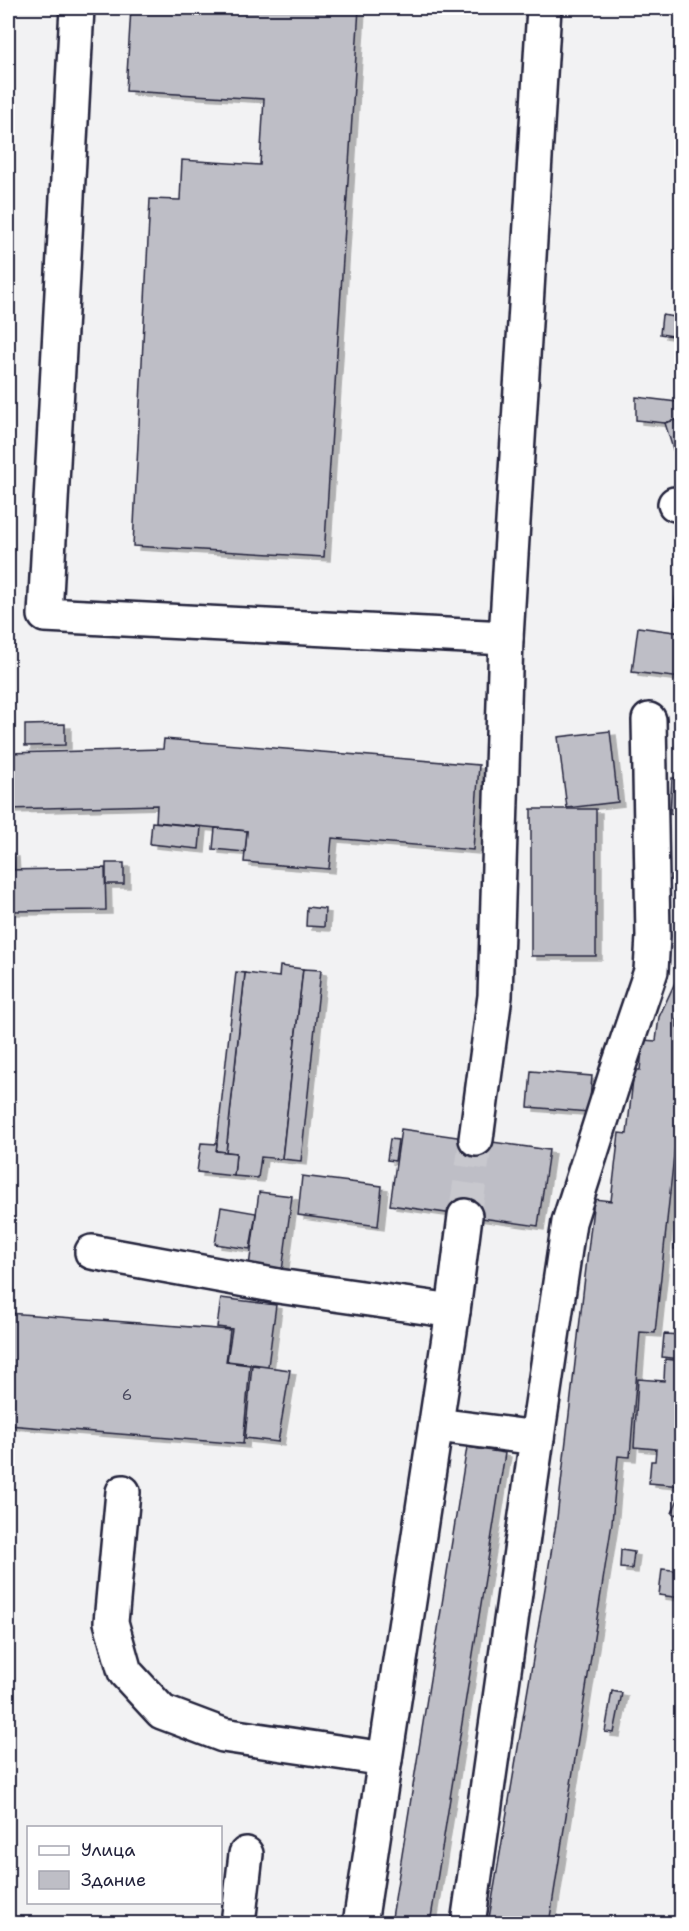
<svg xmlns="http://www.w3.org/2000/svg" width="689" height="1931" viewBox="0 0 689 1931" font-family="'Shantell Sans',sans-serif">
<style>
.building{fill:#bebec6;stroke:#22223b;stroke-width:1.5;filter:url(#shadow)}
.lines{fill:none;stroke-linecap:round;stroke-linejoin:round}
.minor-tunnel{stroke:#c8c8ce;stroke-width:33;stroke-dasharray:33 16;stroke-linecap:butt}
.minor-casing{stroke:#22223b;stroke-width:38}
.minor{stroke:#fff;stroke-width:33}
.labels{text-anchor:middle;stroke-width:4.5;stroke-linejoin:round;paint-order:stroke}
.number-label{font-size:15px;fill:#49495e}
</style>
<defs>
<filter id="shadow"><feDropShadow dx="6" dy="4" stdDeviation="0" flood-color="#0004"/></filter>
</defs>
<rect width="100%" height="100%" fill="#f2f2f3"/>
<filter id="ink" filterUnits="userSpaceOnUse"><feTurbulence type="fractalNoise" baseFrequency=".0167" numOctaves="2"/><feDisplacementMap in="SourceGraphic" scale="12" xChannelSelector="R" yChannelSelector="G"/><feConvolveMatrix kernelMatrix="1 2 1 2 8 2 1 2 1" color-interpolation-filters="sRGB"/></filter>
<g filter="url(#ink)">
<g class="building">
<path d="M 131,8 L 359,8 L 324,557 L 133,546 L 150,199 L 180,200 L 182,160 L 260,165 L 264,99 L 126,91 Z"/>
<path d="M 662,315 L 675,317 L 673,336 L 660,334 Z"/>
<path d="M 636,397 L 677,402 L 682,411 L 682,418 L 665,423 L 636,420 Z"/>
<path d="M 682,418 L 682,461 L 677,462 L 665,423 Z"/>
<path d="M 676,593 L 682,594 L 682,623 L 679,623 L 681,610 L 674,609 Z"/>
<path d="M 638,627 L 682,633 L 682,678 L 632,672 Z"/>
<path d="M 65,724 L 65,745 L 25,746 L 25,725 Z"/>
<path d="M 610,731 L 618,802 L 567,808 L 558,737 Z"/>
<path d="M 164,739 L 479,765 L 473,850 L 332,838 L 329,869 L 244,862 L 247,831 L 156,822 L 157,805 L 8,809 L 8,753 L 163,749 Z"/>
<path d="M 672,778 L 682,778 L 682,815 L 670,814 Z"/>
<rect x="531" y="809" width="65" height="147"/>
<path d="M 152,822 L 201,827 L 199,849 L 150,844 Z"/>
<path d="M 215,828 L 247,831 L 245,852 L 213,849 Z"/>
<path d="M 8,853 L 13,853 L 14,870 L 8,870 Z"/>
<rect x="106" y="863" width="18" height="21"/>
<path d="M 105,868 L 106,910 L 8,911 L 8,870 Z"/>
<path d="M 307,907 L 325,909 L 324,927 L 306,926 Z"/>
<path d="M 280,966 L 303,969 L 282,1159 L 261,1157 L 258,1178 L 234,1176 L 236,1153 L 226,1152 L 245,973 L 279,977 Z"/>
<path d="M 303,969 L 321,970 L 301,1161 L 282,1159 Z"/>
<path d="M 236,972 L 245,973 L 226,1152 L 216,1151 Z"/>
<path d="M 679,974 L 682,974 L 682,1012 L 677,1020 L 677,1027 L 682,1027 L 682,1080 L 655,1333 L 640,1332 L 630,1457 L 618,1456 L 612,1523 L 549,1924 L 488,1924 L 557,1518 L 594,1199 L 611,1201 L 619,1133 L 627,1134 L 634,1070 L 640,1070 L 643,1040 L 656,1041 L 659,1017 Z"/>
<path d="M 531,1071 L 592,1076 L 589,1112 L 528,1107 Z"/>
<path d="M 401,1129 L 549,1150 L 538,1226 L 390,1205 Z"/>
<path d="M 390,1139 L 398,1140 L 395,1161 L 387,1160 Z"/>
<path d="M 201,1143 L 217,1144 L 216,1151 L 236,1153 L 234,1176 L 197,1172 Z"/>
<path d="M 302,1176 L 382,1186 L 378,1226 L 298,1215 Z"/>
<path d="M 259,1192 L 292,1196 L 282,1271 L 249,1266 Z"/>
<path d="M 676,1204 L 682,1204 L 682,1249 L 674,1249 Z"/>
<path d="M 221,1207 L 256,1213 L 250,1249 L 215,1244 Z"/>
<path d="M 221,1298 L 276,1305 L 268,1366 L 227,1361 L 232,1329 L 217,1327 Z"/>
<path d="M 8,1313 L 230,1330 L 226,1362 L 250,1365 L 243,1444 L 8,1425 Z"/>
<path d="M 664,1334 L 682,1335 L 682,1359 L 662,1357 Z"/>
<path d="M 665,1359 L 682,1361 L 682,1486 L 649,1483 L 651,1461 L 655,1461 L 656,1449 L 634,1447 L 638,1379 L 664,1381 Z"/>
<path d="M 252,1365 L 290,1370 L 278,1442 L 245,1438 Z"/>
<path d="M 467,1447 L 505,1453 L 430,1924 L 391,1924 Z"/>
<path d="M 681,1492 L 682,1492 L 682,1517 L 672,1513 Z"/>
<path d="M 621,1550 L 634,1552 L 632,1569 L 620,1568 Z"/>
<path d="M 662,1569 L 682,1571 L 681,1598 L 659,1595 Z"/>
<path d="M 612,1691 L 622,1693 L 614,1733 L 605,1732 Z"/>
</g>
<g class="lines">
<path class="minor-tunnel" d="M 465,1216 L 476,1139"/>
<defs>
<g id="minor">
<path d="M 77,8 L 45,615 L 506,638"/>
<path d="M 675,504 L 682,505"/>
<path d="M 476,1139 L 495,996 L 506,638 L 544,8"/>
<path d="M 92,1252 L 278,1286 L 453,1311 L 360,1924"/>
<path d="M 453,1311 L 465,1216"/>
<path d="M 437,1425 L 537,1438 L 468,1924"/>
<path d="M 537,1438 L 569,1222 L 617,1071 L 651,971 L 653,936 L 649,720"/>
<path d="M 123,1492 L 111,1622 L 125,1672 L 162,1712 L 223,1735 L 385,1759"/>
<path d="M 238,1924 L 246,1854"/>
</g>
</defs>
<use href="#minor" class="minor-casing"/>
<use href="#minor" class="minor"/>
</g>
</g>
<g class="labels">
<g class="number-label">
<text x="127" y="1400">6</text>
</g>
</g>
<rect width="689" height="1931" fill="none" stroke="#fff" stroke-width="30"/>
<rect x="15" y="15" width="659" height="1901" fill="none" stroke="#22223b" stroke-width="2" filter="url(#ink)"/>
<rect x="27" y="1826" width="195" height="78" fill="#ffffff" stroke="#a7a7b1" stroke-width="1.5"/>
<rect x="39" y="1846" width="30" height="9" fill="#ffffff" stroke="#a7a7b1" stroke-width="1.5"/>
<text x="81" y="1856" font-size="18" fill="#22223b">Улица</text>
<rect x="39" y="1871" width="30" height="18" fill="#bebec6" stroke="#a7a7b1" stroke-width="1.5"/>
<text x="81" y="1886" font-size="18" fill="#22223b">Здание</text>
</svg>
